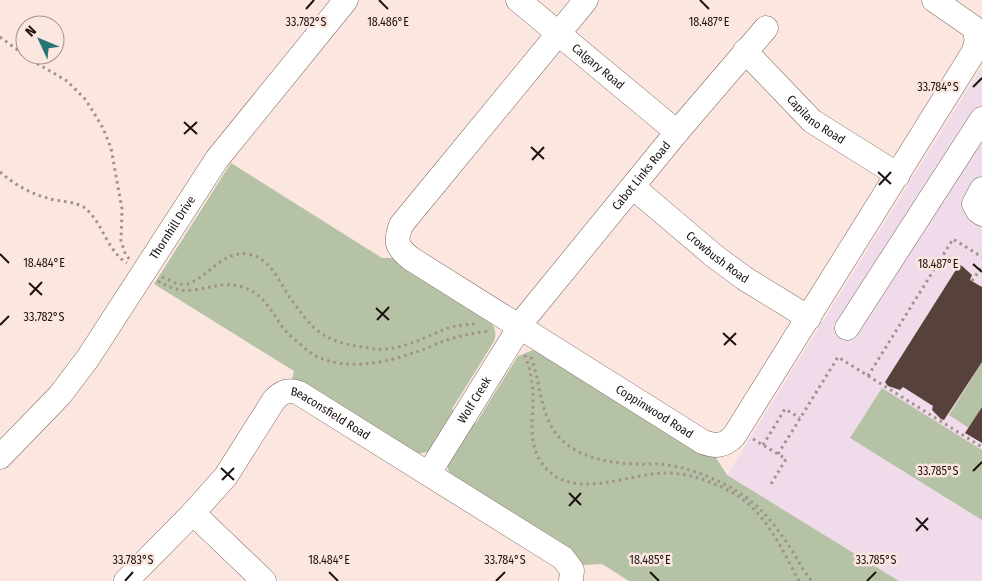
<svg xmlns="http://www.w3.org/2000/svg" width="982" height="581" viewBox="0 0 982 581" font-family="'Fira Sans Condensed',sans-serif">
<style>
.education{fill:#efdbea}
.green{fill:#b6c2a6}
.building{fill:#57423b}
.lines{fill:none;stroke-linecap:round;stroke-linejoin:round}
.minor-casing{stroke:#806961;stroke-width:25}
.path{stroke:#a0918b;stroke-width:3;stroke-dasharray:2.5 4;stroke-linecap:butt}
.minor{stroke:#fff;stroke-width:24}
.ticks{fill:none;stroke:#1b120f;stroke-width:2}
.labels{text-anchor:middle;stroke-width:5;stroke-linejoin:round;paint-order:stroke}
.street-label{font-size:12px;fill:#1b120f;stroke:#fbe7df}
.ticks-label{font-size:12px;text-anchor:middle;fill:#1b120f;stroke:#fbe7df;stroke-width:5;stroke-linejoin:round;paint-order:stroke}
</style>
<rect width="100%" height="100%" fill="#fbe7df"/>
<path class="education" d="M 982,67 L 982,581 L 899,581 L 727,475 Z"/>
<g class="green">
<path d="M 231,163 L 382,258 L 396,258 L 490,321 C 496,329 497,335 493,343 L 452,409 L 457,413 L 428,452 L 416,454 L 405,450 L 292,379 L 294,371 L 154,284 Z"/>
<path d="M 534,346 L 715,456 L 727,475 L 899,581 L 629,581 L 602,564 L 581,565 L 450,475 L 447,465 L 470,420 L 476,423 L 518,356 L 533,350 Z"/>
<path d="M 982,362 L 982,407 L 969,428 L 949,415 Z"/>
<path d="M 882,388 L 982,450 L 982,520 L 850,438 Z"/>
</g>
<g class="building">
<path d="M 959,265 L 962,266 L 972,275 L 970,280 L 982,287 L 982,362 L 944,420 L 941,419 L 932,410 L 933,406 L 903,387 L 900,390 L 888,386 L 885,382 Z"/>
<path d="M 982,407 L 982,443 L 965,433 Z"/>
</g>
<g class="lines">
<defs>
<g id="minor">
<path id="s1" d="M 518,0 L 677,132"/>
<path id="s2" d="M 586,0 L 401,225 C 395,242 396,246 410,258 L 703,442 C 716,447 724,446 734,436 L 973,53 C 977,43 978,37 973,27 L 934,0"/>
<path id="s3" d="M 745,51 L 812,121 L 898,175"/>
<path id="s4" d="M 633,187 L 713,255 L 744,278 L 809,318"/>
<path d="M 982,189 L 974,204 L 978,211 L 982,214"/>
<path d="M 847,328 L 982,119"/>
<path id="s5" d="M 0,457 L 60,395 L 88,358 L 217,159 L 346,0"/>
<path id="s6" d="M 429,473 L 526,317 L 677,132 L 766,28"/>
<path d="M 193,513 L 264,581"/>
<path id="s7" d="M 126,581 L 193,513 L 226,476 L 274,400 C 281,392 288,389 299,393 L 563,558 L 572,570 L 571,581"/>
</g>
</defs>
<use href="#minor" class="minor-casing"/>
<g class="path">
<path d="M 0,37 L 31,60 L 67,81 L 85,99 L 94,113 L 103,128 L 111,148 L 122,209 L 121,241 L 126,256 L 131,260"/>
<path d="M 0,172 C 14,184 29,193 47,198 C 58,202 76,201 85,208 C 103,223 107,251 127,263"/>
<path d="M 162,277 C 169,280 179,286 187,284 C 209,277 222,251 247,254 C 271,257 279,283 291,299 C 299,310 307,322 318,331 C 334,344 356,346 375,349 C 403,351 426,336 451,327 C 460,325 469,324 478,324"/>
<path d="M 158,281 C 170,288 181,292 194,290 C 210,288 223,282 239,286 C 271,294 273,323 295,340 C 304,347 312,356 323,359 C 352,370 388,362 416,352 C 426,349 435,344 444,341 C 459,336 473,333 489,331"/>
<path d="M 972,281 L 982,266"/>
<path d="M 525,355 C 530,369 533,384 533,399 C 533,421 528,442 541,462 C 569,504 627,473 666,473 C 691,473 720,484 741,498 C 768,517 784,553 799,581"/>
<path d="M 531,357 C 540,380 539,406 553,429 C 570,457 610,464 640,464 C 647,465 653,463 659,464 C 682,466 704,474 724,484 C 756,500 772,520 791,549 C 798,560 803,571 812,581"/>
<path d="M 868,376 L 953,239 L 982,257"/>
<path d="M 753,439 L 786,459 L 771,484"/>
<path d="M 763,445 L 785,409 L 800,418"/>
<path d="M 778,454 L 838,357 L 982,447"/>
</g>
<use href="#minor" class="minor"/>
</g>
<path class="ticks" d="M 379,0 L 388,9M 700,0 L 709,9M 306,9 L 314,0M 973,87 L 982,78M 184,122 L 197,134M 184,134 L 197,122M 531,147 L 544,159M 532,160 L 544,147M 878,172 L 891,184M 879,185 L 891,172M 0,254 L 9,263M 973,264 L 982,272M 29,283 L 42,295M 30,295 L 42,282M 376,308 L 389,320M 377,320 L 389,307M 0,325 L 9,316M 723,333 L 736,345M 724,345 L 736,333M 221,468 L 234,480M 973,471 L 982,462M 222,480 L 234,468M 569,493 L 581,505M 569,506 L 581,493M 916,518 L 928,530M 916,531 L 928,518M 329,572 L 338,581M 650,572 L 659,581M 125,581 L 133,572M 496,581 L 505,572M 867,581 L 876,572"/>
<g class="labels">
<g class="street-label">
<text dy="4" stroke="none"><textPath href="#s1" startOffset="104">Calgary Road</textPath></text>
<text dy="4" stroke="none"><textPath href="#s3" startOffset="99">Capilano Road</textPath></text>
<text dy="4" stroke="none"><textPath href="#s6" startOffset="366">Cabot Links Road</textPath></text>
<text dy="4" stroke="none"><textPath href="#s5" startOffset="288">Thornhill Drive</textPath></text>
<text dy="4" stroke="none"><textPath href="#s4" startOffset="110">Crowbush Road</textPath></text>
<text dy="4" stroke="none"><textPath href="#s6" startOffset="86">Wolf Creek</textPath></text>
<text dy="4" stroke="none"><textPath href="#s2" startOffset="618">Coppinwood Road</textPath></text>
<text dy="4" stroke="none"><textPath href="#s7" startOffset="300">Beaconsfield Road</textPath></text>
</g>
</g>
<g class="ticks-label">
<text x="388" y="26">18.486°E</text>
<text x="709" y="26">18.487°E</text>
<text x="306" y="26">33.782°S</text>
<text x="938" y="91">33.784°S</text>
<text x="44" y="267">18.484°E</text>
<text x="938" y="268">18.487°E</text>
<text x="44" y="321">33.782°S</text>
<text x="938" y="475">33.785°S</text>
<text x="133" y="564">33.783°S</text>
<text x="505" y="564">33.784°S</text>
<text x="876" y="564">33.785°S</text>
<text x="329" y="564">18.484°E</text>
<text x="650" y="564">18.485°E</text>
</g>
<g transform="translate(40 40) rotate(314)"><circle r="24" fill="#fbe7df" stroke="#a1928c"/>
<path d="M0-4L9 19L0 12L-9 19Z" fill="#297379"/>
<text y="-8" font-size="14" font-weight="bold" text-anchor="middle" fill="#1b120f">N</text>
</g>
</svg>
